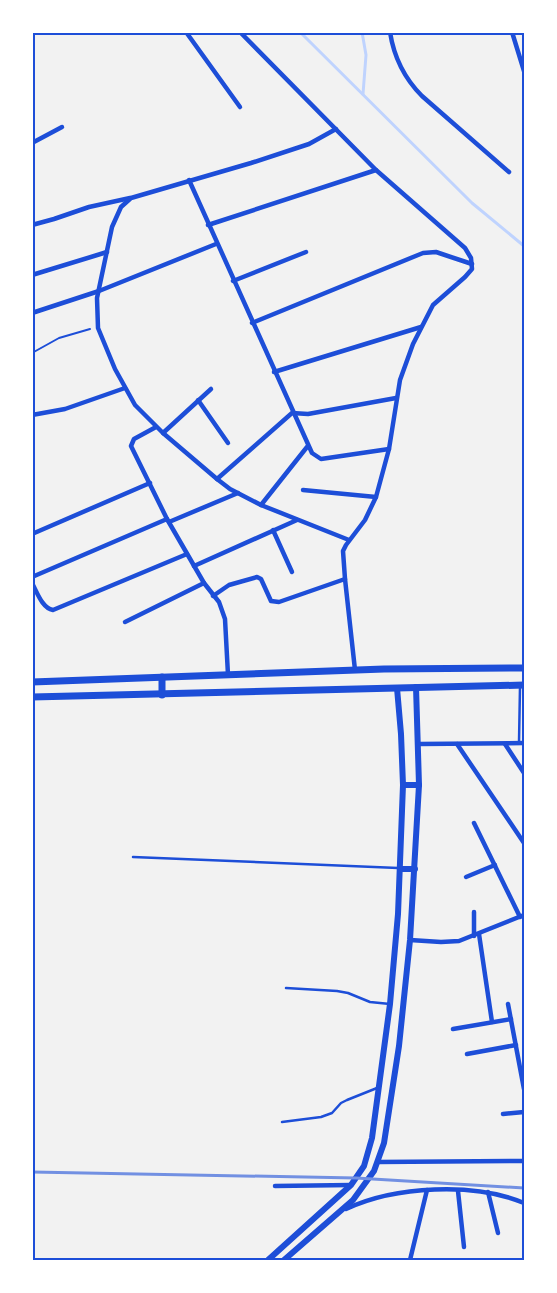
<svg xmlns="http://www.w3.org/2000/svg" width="557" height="1293" viewBox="0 0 557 1293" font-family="Mulish,sans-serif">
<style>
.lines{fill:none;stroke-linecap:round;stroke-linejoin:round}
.stream{stroke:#bfd3fe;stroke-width:3}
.path{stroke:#1d4ed8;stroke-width:2}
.service{stroke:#1d4ed8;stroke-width:2.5}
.minor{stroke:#1d4ed8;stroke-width:4.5}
.secondary{stroke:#1d4ed8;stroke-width:6}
.primary{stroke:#1d4ed8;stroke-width:7}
.rail{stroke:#7290e2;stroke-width:3}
.neatline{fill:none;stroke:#1d4ed8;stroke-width:2}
</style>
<rect width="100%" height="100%" fill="#f2f2f2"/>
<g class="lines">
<g class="stream">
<path d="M 300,32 L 472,203 L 524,246"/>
<path d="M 362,32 L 366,55 L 363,94"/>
</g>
<path class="path" d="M 32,353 L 59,338 L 90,329"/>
<g class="service">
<path d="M 519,742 L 520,687"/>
<path d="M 133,857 L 398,868"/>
<path d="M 286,988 L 337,991 L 348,993 L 370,1002 L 390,1004"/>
<path d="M 282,1122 L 321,1117 L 332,1113 L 341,1103 L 347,1100 L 377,1088"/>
</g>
<g class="minor">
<path d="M 186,32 L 240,107"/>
<path d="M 240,32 L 376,170 L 465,248 L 471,258 L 472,269 L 465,277 L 433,305 L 413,344 L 400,380 L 389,449 L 376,497 L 365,520 L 346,545 L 343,551 L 345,579 L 355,670"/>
<path d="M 390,32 C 394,58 404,78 422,96 L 509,172"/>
<path d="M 512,32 L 524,71"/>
<path d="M 336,129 L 309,144 L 251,163 L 131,198 L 121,207 L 112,227 L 97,298 L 98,328 L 115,369 L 135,405 L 163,433 L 217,479 L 230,489 L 261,505 L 349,540"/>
<path d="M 32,143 L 62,127"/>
<path d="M 189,180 L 312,453 L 321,459 L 389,449"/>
<path d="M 32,225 L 54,219 L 89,207 L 130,198"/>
<path d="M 208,225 L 376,170"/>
<path d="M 32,275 L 107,252"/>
<path d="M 233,281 L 306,252"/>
<path d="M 32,313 L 99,291 L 216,244"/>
<path d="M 252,323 L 423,253 L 436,252 L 472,264"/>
<path d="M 274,372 L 421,327"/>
<path d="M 198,400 L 228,443"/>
<path d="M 32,415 L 65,409 L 125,388"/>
<path d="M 156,427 L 134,439 L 131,446 L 167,519 L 204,583 L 219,602 L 225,619 L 228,675"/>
<path d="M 163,433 L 211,389"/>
<path d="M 217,479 L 292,413 L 308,414 L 396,398"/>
<path d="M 303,490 L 376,497"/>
<path d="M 261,505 L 307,447"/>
<path d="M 169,522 L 238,493"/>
<path d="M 273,530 L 292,572"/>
<path d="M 32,534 L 150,483"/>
<path d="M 194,566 L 297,520"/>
<path d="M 32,577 L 167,519"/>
<path d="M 32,583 C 37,592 42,608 53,610 L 187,554"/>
<path d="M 213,596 L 229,585 L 257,577 L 261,579 L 271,601 L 279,602 L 345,579"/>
<path d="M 125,622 L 204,583"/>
<path d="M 419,744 L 524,743"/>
<path d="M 457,744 L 524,843"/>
<path d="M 505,744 L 524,773"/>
<path d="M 474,823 L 520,917"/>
<path d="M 466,877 L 495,865"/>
<path d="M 474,912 L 474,936"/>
<path d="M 479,934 L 492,1022"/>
<path d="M 410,940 L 441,942 L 459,941 L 524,915"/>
<path d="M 508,1004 L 524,1089"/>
<path d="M 453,1029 L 511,1019"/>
<path d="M 467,1054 L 516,1045"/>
<path d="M 503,1114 L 524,1112"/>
<path d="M 378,1162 L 524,1161"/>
<path d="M 275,1186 L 351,1185"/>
<path d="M 458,1191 L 464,1247"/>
<path d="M 488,1192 L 498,1233"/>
<path d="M 346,1209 C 395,1186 474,1182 524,1203"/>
<path d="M 410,1260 L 427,1190"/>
</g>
<g class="secondary">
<path d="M 403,785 L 419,785"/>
<path d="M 400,869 L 415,869"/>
<path d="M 268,1260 L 351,1185 L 364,1166 L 372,1138 L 390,1004 L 398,914 L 403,785 L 401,734 L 397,688"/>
<path d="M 284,1260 L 353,1200 L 374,1171 L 384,1143 L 399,1046 L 410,940 L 419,785 L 416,687"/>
</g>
<g class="primary">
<path d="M 162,677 L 162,695"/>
<path d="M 32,682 L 384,669 L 524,668"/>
<path d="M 32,697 L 524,685"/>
</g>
<path class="rail" d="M 32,1172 L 356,1178 L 524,1188"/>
</g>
<rect width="557" height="1293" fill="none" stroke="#ffffff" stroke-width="68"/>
<rect x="34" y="34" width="489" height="1225" class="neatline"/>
</svg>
